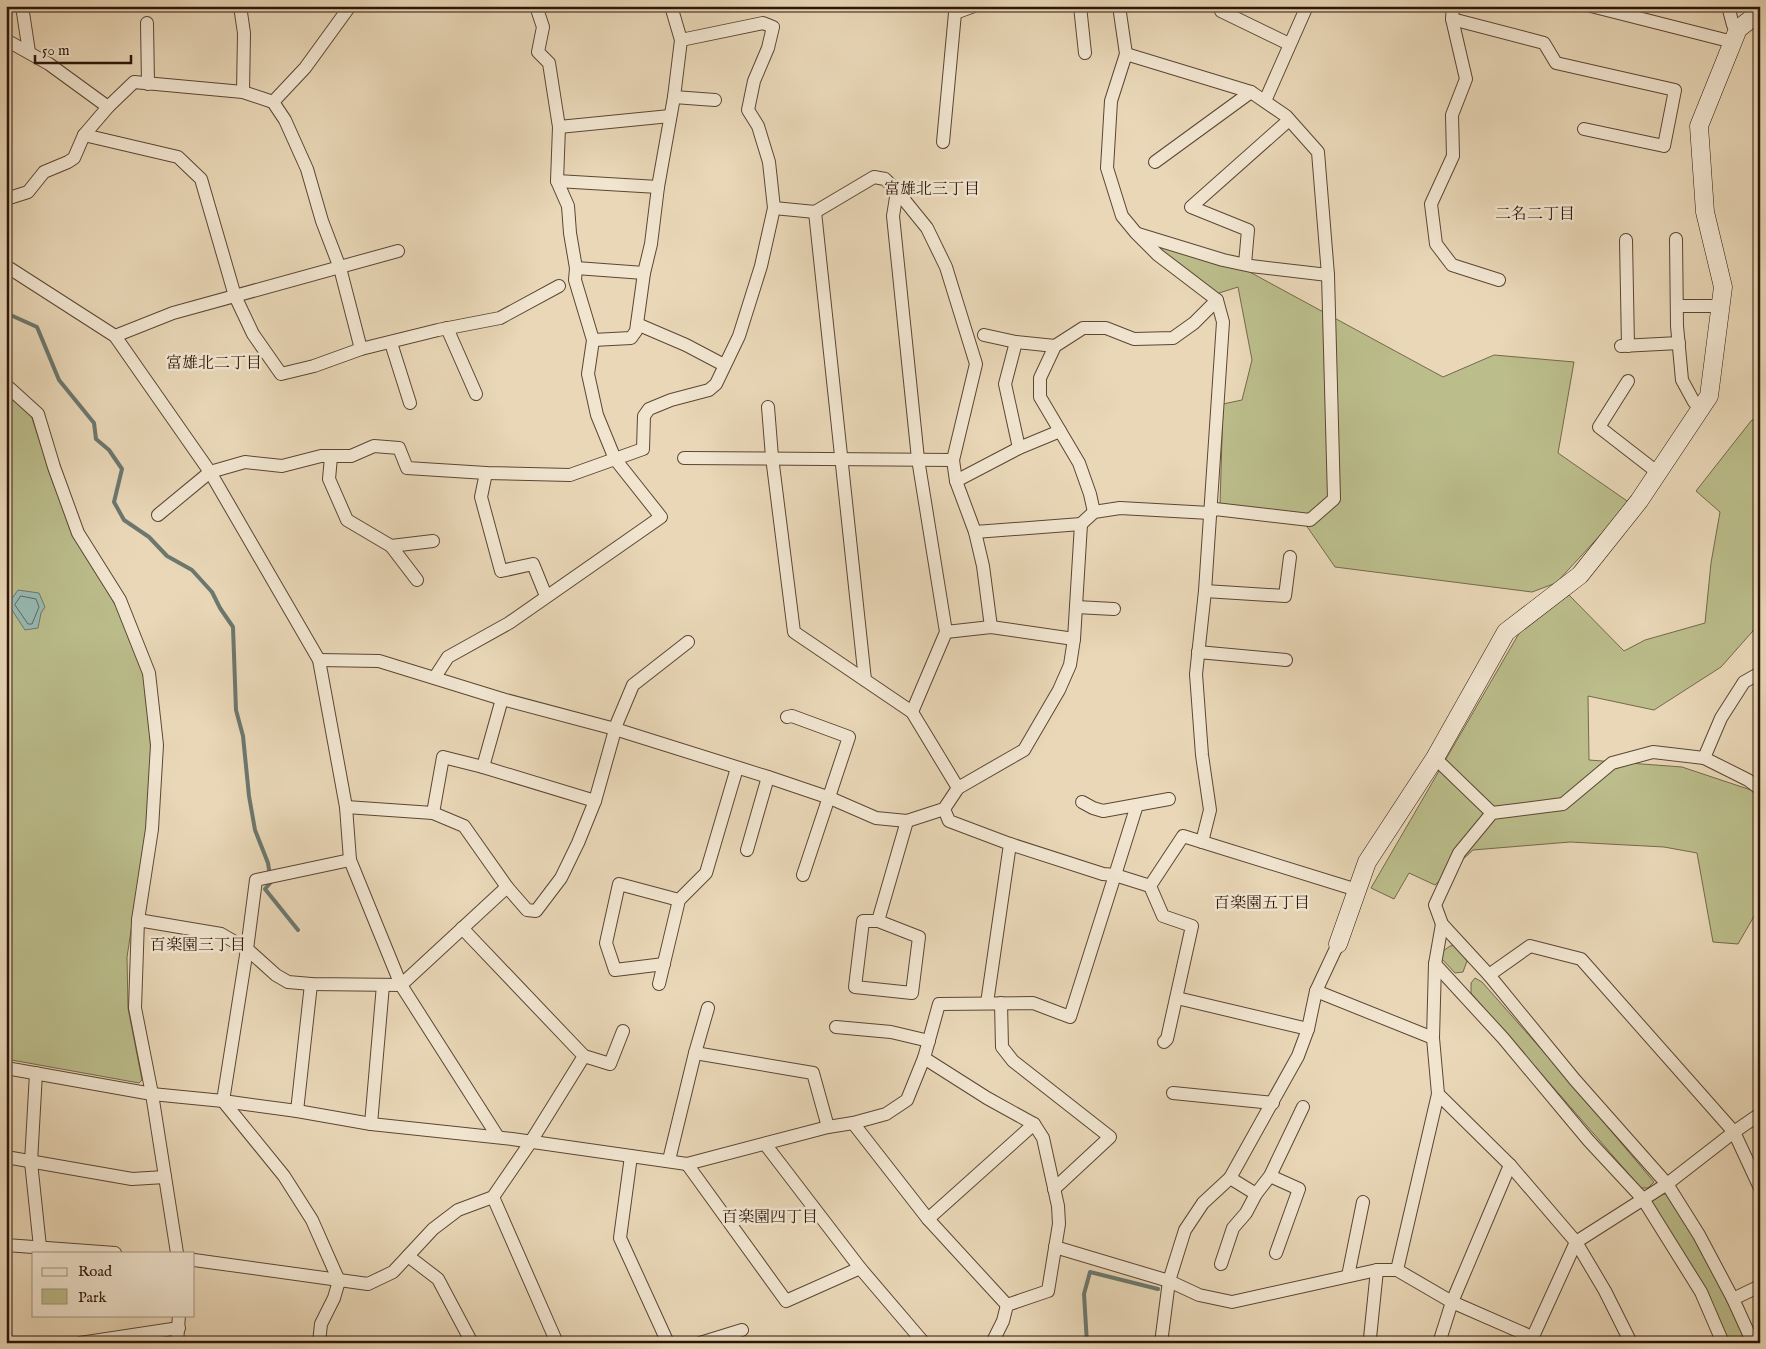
<svg xmlns="http://www.w3.org/2000/svg" width="1766" height="1349" viewBox="0 0 1766 1349" font-family="'IM FELL English','Noto Serif JP',serif">
<style>
.green{fill:#bbbd8b;stroke:#74694a}
.water{fill:#97b9b2;stroke:#6c776e}
.lines{fill:none;stroke-linecap:round;stroke-linejoin:round}
.shore{stroke:#62675d;stroke-width:1}
.stream{stroke:#6c776e;stroke-width:4}
.street-casing{stroke:#5b4634;stroke-width:14}
.secondary-casing{stroke:#2c1508;stroke-width:19}
.street{stroke:#f1e5d0;stroke-width:12}
.secondary{stroke:#f1e5d0;stroke-width:18}
.labels{text-anchor:middle;stroke-width:5;stroke-linejoin:round;paint-order:stroke}
.neighbourhood-label{font-size:16px;fill:#2c1508;stroke:#f1e5d0}
</style>
<rect width="100%" height="100%" fill="#e9d7b7"/>
<filter id="stains"><feTurbulence type="fractalNoise" baseFrequency=".004" numOctaves="4"/><feColorMatrix values="0 0 0 0 .2 0 0 0 0 .09 0 0 0 0 .02 0 0 0 .5 -.17"/></filter>
<radialGradient id="worn" r=".72"><stop offset=".6" stop-color="#630" stop-opacity="0"/><stop offset="1" stop-color="#630" stop-opacity=".3"/></radialGradient>
<g class="green">
<path d="M 1141,238 L 1246,270 L 1443,377 L 1494,355 L 1574,362 L 1558,453 L 1630,503 L 1556,583 L 1532,592 L 1335,567 L 1299,515 L 1220,505 L 1223,404 L 1242,400 L 1252,360 L 1238,287 L 1216,294 Z"/>
<path d="M 6,392 L 25,406 L 32,418 L 53,483 L 83,548 L 130,631 L 143,665 L 147,692 L 152,769 L 148,819 L 127,957 L 128,1008 L 142,1080 L 139,1083 L 6,1059 Z"/>
<path d="M 1760,414 L 1760,623 L 1721,667 L 1654,710 L 1588,696 L 1589,760 L 1682,767 L 1760,793 L 1760,906 L 1738,944 L 1713,942 L 1697,853 L 1664,847 L 1570,842 L 1473,850 L 1435,885 L 1409,873 L 1394,899 L 1371,888 L 1521,630 L 1569,595 L 1624,651 L 1645,640 L 1705,623 L 1711,563 L 1720,512 L 1696,491 L 1751,421 Z"/>
<path d="M 1456,945 L 1467,961 L 1463,972 L 1455,973 L 1442,959 L 1443,951 L 1450,946 Z"/>
<path d="M 1475,978 L 1482,982 L 1564,1075 L 1654,1182 L 1648,1188 L 1641,1188 L 1471,993 L 1471,983 Z"/>
<path d="M 1660,1194 L 1667,1194 L 1695,1236 L 1728,1298 L 1747,1343 L 1729,1343 C 1711,1293 1682,1251 1654,1207 L 1652,1201 L 1655,1196 Z"/>
</g>
<path class="water" d="M 18,590 L 39,593 L 45,607 L 41,613 L 38,628 L 25,630 L 8,604 Z"/>
<g class="lines">
<path class="shore" d="M 21,596 L 36,599 L 39,607 L 32,624 L 28,624 L 15,605 Z"/>
<g class="stream">
<path d="M 6,313 L 37,327 L 59,380 L 94,423 L 96,439 L 109,450 L 122,469 L 114,502 L 124,520 L 149,537 L 167,556 L 192,570 L 212,592 L 220,608 L 233,627 L 236,710 L 243,736 L 249,796 L 255,830 L 268,863 L 271,882 L 265,889 L 298,930"/>
<path d="M 1087,1343 L 1084,1294 L 1090,1272 L 1158,1289"/>
</g>
<defs>
<g id="street">
<path d="M 22,6 L 29,52"/>
<path d="M 240,6 L 244,33 L 243,92"/>
<path d="M 1080,6 L 1085,53"/>
<path d="M 1119,6 L 1126,54 L 1111,101 L 1107,168 L 1122,216 L 1136,233 L 1158,255 L 1217,300 L 1223,322 L 1205,591 L 1196,674 L 1202,755 L 1210,810 L 1202,842"/>
<path d="M 1453,6 L 1452,19 L 1466,79 L 1452,115 L 1453,156 L 1431,204 L 1436,244 L 1452,265 L 1499,280"/>
<path d="M 1591,6 L 1733,42"/>
<path d="M 1728,6 L 1733,25 L 1738,29"/>
<path d="M 1221,11 L 1289,44"/>
<path d="M 1452,19 L 1544,43 L 1556,63 L 1675,90 L 1664,146 L 1584,129"/>
<path d="M 147,23 L 148,84"/>
<path d="M 6,40 L 49,64 L 108,107"/>
<path d="M 674,97 L 715,100"/>
<path d="M 1265,101 L 1307,6"/>
<path d="M 273,102 L 305,68 L 350,6"/>
<path d="M 559,127 L 670,116"/>
<path d="M 84,135 L 178,157 L 201,179 L 235,296 L 253,334 L 281,374 L 314,366 L 361,349 L 438,330 L 500,318 L 559,286"/>
<path d="M 943,142 L 955,13 L 974,6"/>
<path d="M 1155,162 L 1251,92"/>
<path d="M 557,181 L 658,187"/>
<path d="M 897,191 L 927,228 L 946,267 L 976,364 L 953,460 L 956,481 L 975,532 L 983,566 L 991,627"/>
<path d="M 6,199 L 28,192 L 44,172 L 68,162 L 74,158 L 84,135 L 108,107 L 134,82 L 243,92 L 273,102 L 285,120 L 307,169 L 322,221 L 340,268 L 361,349"/>
<path d="M 774,208 L 815,212 L 874,177 L 885,179 L 897,191 L 893,216 L 918,459 L 946,632 L 912,712"/>
<path d="M 815,212 L 865,680"/>
<path d="M 1138,234 L 1223,260 L 1251,266 L 1328,275"/>
<path d="M 1676,239 L 1677,326 L 1682,380 L 1694,402 L 1701,408"/>
<path d="M 1626,240 L 1628,346"/>
<path d="M 1245,264 L 1248,230 L 1191,207 L 1289,120"/>
<path d="M 6,266 L 115,336 L 210,472 L 319,660 L 346,807 L 350,860 L 401,985 L 498,1137"/>
<path d="M 576,268 L 644,273"/>
<path d="M 1677,306 L 1720,306"/>
<path d="M 637,324 L 686,345 L 724,365"/>
<path d="M 447,328 L 476,394"/>
<path d="M 984,335 L 1016,342 L 1055,346"/>
<path d="M 115,336 L 173,313 L 398,251"/>
<path d="M 593,340 L 631,338 L 636,331 L 644,273 L 651,244 L 658,187 L 674,97 L 681,40 L 671,6"/>
<path d="M 1016,342 L 1005,384 L 1019,448"/>
<path d="M 391,343 L 410,403"/>
<path d="M 1621,346 L 1679,343"/>
<path d="M 1628,381 L 1599,427 L 1657,472"/>
<path d="M 6,385 L 38,414 L 54,467 L 78,533 L 120,600 L 149,673 L 157,745 L 152,829 L 138,920 L 135,1008 L 152,1094 L 177,1253"/>
<path d="M 768,407 L 772,457 L 794,632 L 912,712 L 958,788"/>
<path d="M 331,457 L 329,479 L 347,520 L 391,546 L 417,580"/>
<path d="M 684,458 L 953,460"/>
<path d="M 486,473 L 481,497 L 501,571 L 533,564 L 546,596"/>
<path d="M 956,481 L 1019,448 L 1060,431"/>
<path d="M 1094,512 L 1090,494 L 1079,463 L 1040,397 L 1040,378 L 1055,346 L 1083,328 L 1106,328 L 1134,339 L 1173,338 L 1194,323 L 1217,300"/>
<path d="M 158,515 L 210,472 L 245,462 L 282,466 L 321,456 L 351,456 L 374,446 L 399,448 L 407,468 L 486,473 L 570,475 L 643,449 L 644,416 L 649,409 L 671,400 L 709,390 L 716,384 L 739,336 L 761,266 L 774,208 L 769,162 L 758,126 L 748,110 L 754,81 L 768,48 L 773,27 L 763,23 L 681,40"/>
<path d="M 975,532 L 1081,524 L 1094,512 L 1120,508 L 1210,513 L 1215,509 L 1310,520 L 1334,499 L 1328,275 L 1318,152 L 1286,116 L 1251,92 L 1126,54"/>
<path d="M 391,546 L 433,541"/>
<path d="M 1205,591 L 1285,596 L 1290,557"/>
<path d="M 1076,607 L 1114,609"/>
<path d="M 946,632 L 991,627 L 1074,639"/>
<path d="M 1198,652 L 1286,660"/>
<path d="M 319,660 L 379,661 L 502,699 L 615,729 L 768,777 L 830,798 L 876,818 L 907,821 L 944,809 L 958,788 L 1024,750 L 1059,690 L 1070,665 L 1074,639 L 1081,524"/>
<path d="M 435,677 L 448,657 L 509,623 L 661,517 L 615,459 L 597,415 L 588,374 L 593,340 L 575,280 L 576,268 L 570,233 L 568,206 L 557,181 L 559,127 L 549,63 L 538,52 L 543,27 L 536,6"/>
<path d="M 787,717 L 792,716 L 849,737 L 803,875"/>
<path d="M 1435,758 L 1492,813"/>
<path d="M 1704,758 L 1721,718 L 1744,682 L 1760,673"/>
<path d="M 483,767 L 502,699"/>
<path d="M 1082,802 L 1093,808 L 1103,811 L 1169,799"/>
<path d="M 346,807 L 433,813 L 464,826 L 507,887 L 527,910 L 536,911 L 561,878 L 578,843 L 595,801 L 617,723 L 633,685 L 688,642"/>
<path d="M 944,809 L 949,821 L 1010,844 L 987,1003"/>
<path d="M 433,813 L 443,757 L 483,767 L 595,801"/>
<path d="M 1010,844 L 1103,874 L 1115,875 L 1137,805"/>
<path d="M 747,850 L 768,777"/>
<path d="M 1150,886 L 1163,916 L 1192,926 L 1167,1039 L 1164,1042"/>
<path d="M 138,920 L 221,934 L 247,949 L 276,975 L 288,982 L 311,984 L 401,985 L 507,887"/>
<path d="M 878,921 L 919,937 L 912,993 L 855,987 L 863,921 L 878,921 L 907,821"/>
<path d="M 664,964 L 615,970 L 606,943 L 619,884 L 679,900"/>
<path d="M 1435,964 L 1503,1038 L 1589,1141 L 1643,1199 L 1701,1292 L 1723,1343"/>
<path d="M 1489,975 L 1530,946 L 1581,959 L 1734,1132 L 1760,1188"/>
<path d="M 659,984 L 679,900 L 706,873 L 737,768"/>
<path d="M 1316,991 L 1433,1038"/>
<path d="M 1177,998 L 1308,1029"/>
<path d="M 1001,1003 L 1002,1047 L 1013,1061 L 1110,1137 L 1054,1189"/>
<path d="M 836,1027 L 891,1032 L 929,1041"/>
<path d="M 695,1053 L 813,1073 L 828,1127"/>
<path d="M 584,1056 L 610,1064 L 623,1031"/>
<path d="M 924,1058 L 987,1098 L 1034,1124 L 1043,1138 L 1058,1206 L 1059,1224 L 1048,1291 L 1007,1305 L 1003,1321 L 992,1343"/>
<path d="M 6,1068 L 152,1094 L 223,1101 L 297,1111 L 371,1124 L 512,1139 L 687,1164 L 828,1127 L 853,1123 L 886,1114 L 907,1100 L 924,1058 L 939,1004 L 1033,1003 L 1070,1017 L 1115,875 L 1150,886 L 1183,836 L 1357,890"/>
<path d="M 36,1073 L 31,1162 L 40,1247"/>
<path d="M 1173,1093 L 1273,1103"/>
<path d="M 1438,1094 L 1510,1165 L 1576,1242 L 1605,1291 L 1631,1343"/>
<path d="M 297,1111 L 311,984"/>
<path d="M 853,1123 L 928,1219 L 1007,1305"/>
<path d="M 371,1124 L 383,985"/>
<path d="M 765,1144 L 860,1268 L 924,1343"/>
<path d="M 631,1156 L 620,1238 L 668,1343"/>
<path d="M 6,1157 L 132,1179 L 165,1177"/>
<path d="M 669,1160 L 695,1053 L 708,1008"/>
<path d="M 687,1164 L 786,1301 L 860,1268"/>
<path d="M 1270,1176 L 1299,1189 L 1276,1253"/>
<path d="M 1230,1178 L 1256,1194"/>
<path d="M 493,1197 L 557,1343"/>
<path d="M 928,1219 L 1034,1124"/>
<path d="M 6,1245 L 115,1253"/>
<path d="M 1055,1247 L 1169,1281 L 1199,1295 L 1232,1302 L 1377,1270 L 1397,1270 L 1452,1302 L 1532,1337 L 1535,1343"/>
<path d="M 408,1256 L 438,1279 L 472,1343"/>
<path d="M 194,1260 L 368,1284 L 393,1272 L 433,1229 L 458,1210 L 493,1197 L 530,1143 L 584,1056 L 462,928"/>
<path d="M 1221,1264 L 1233,1228 L 1246,1213 L 1256,1194 L 1270,1176 L 1303,1107"/>
<path d="M 1397,1270 L 1438,1094 L 1433,1038 L 1435,964 L 1442,924"/>
<path d="M 1348,1276 L 1363,1202"/>
<path d="M 1733,1299 L 1760,1286"/>
<path d="M 80,1343 L 179,1328"/>
<path d="M 177,1343 L 179,1315"/>
<path d="M 319,1343 L 321,1324 L 334,1298 L 339,1281 L 312,1220 L 284,1176 L 223,1101 L 247,949 L 256,880 L 350,860"/>
<path d="M 700,1343 L 742,1330"/>
<path d="M 1161,1343 L 1169,1281 L 1185,1230 L 1203,1203 L 1230,1178 L 1298,1056 L 1308,1029 L 1316,991 L 1338,944"/>
<path d="M 1368,1343 L 1370,1338 L 1377,1270"/>
<path d="M 1439,1343 L 1452,1302 L 1510,1165"/>
<path d="M 1530,1343 L 1576,1242 L 1667,1184 L 1734,1132 L 1760,1114"/>
<path d="M 1753,1343 L 1733,1299 L 1699,1235 L 1667,1184 L 1575,1080 L 1489,975 L 1442,924 L 1435,905 L 1459,853 L 1492,813 L 1563,804 L 1612,763 L 1653,752 L 1704,758 L 1748,780 L 1760,789"/>
</g>
<path id="secondary" d="M 1338,944 L 1367,862 L 1435,758 L 1506,632 L 1580,575 L 1639,501 L 1709,396 L 1723,287 L 1705,212 L 1699,126 L 1738,29 L 1760,12"/>
</defs>
<use href="#street" class="street-casing"/>
<use href="#secondary" class="secondary-casing"/>
<use href="#street" class="street"/>
<use href="#secondary" class="secondary"/>
</g>
<g class="labels">
<g class="neighbourhood-label">
<text x="932" y="194">富雄北三丁目</text>
<text x="1535" y="219">二名二丁目</text>
<text x="214" y="368">富雄北二丁目</text>
<text x="1262" y="908">百楽園五丁目</text>
<text x="198" y="950">百楽園三丁目</text>
<text x="770" y="1222">百楽園四丁目</text>
</g>
</g>
<rect width="1766" height="1349" fill="none" stroke="#e9d7b7" stroke-width="25"/>
<rect x="8" y="8" width="1751" height="1334" fill="none" stroke="#2c1508" stroke-width="2.5"/>
<rect x="12" y="12" width="1741" height="1324" fill="none" stroke="#2c1508"/>
<rect x="32" y="1252" width="162" height="65" fill="#f1e5d0" stroke="#a29280"/>
<rect x="42" y="1268" width="25" height="8" fill="#f1e5d0" stroke="#a29280"/>
<text x="78" y="1276" font-size="15" fill="#2c1508">Road</text>
<rect x="42" y="1289" width="25" height="15" fill="#bbbd8b" stroke="#a29280"/>
<text x="78" y="1302" font-size="15" fill="#2c1508">Park</text>
<path d="M35 55v8h96v-8" fill="none" stroke="#2c1508" stroke-width="2.5"/>
<text x="42" y="55" font-size="15" fill="#2c1508" stroke="#f1e5d0" stroke-width="4" paint-order="stroke">50 m</text>
<rect width="100%" height="100%" filter="url(#stains)"/>
<rect width="100%" height="100%" fill="url(#worn)"/>
</svg>
